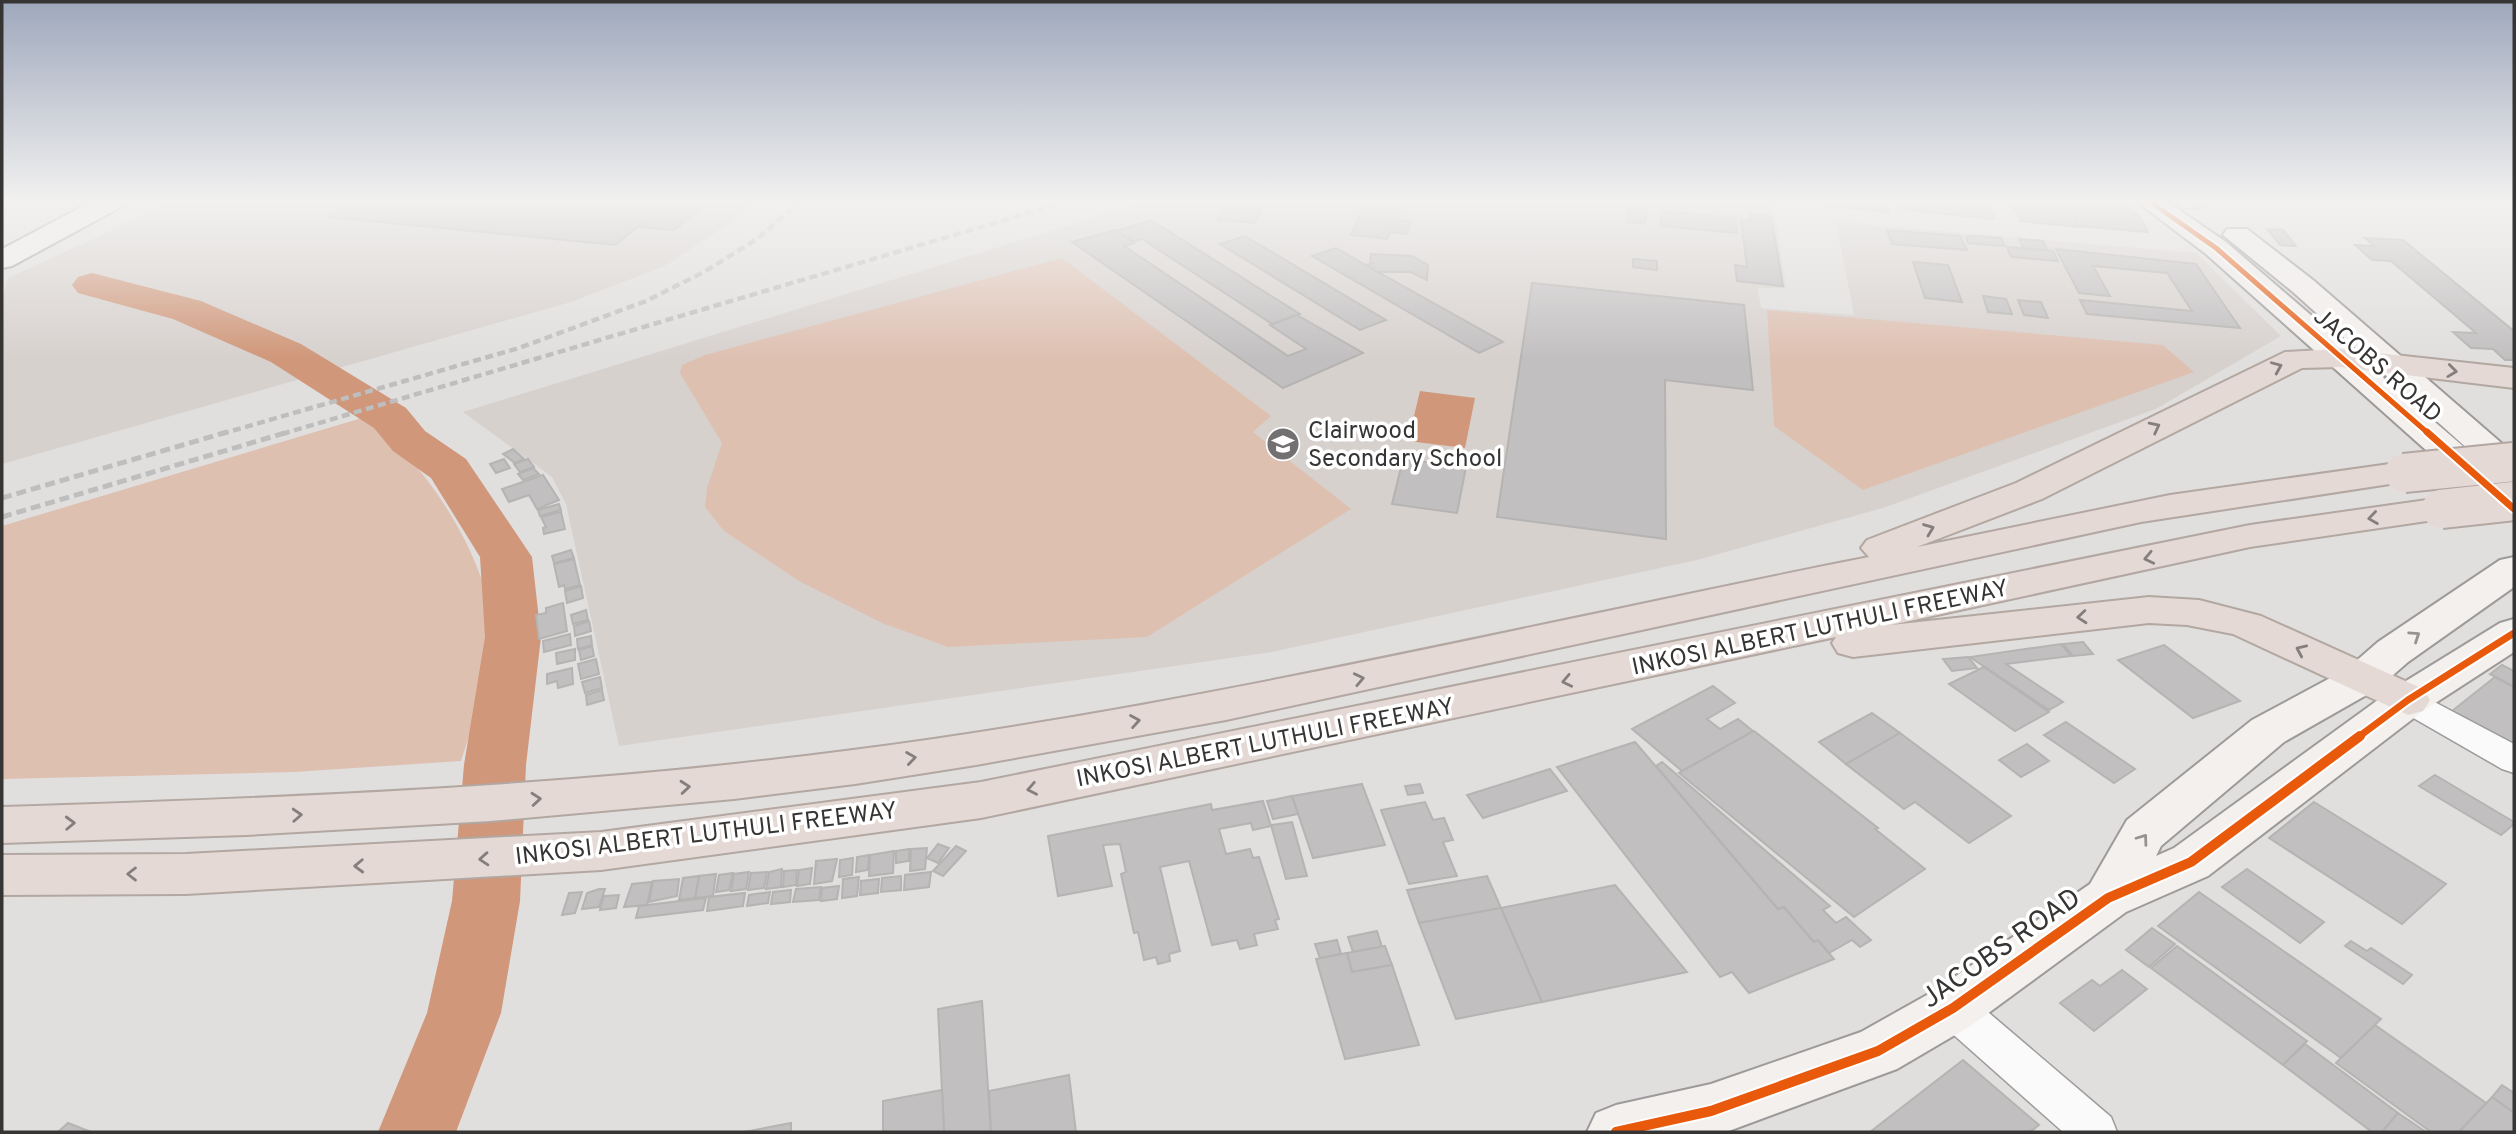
<svg xmlns="http://www.w3.org/2000/svg" width="2516" height="1134" viewBox="0 0 2516 1134" font-family="Overpass,sans-serif">
<style>
.built{fill:#d7d1ce}
.green{fill:#dec0b1}
.water{fill:#d0977a}
.lines{fill:none;stroke-linecap:round;stroke-linejoin:round}
.river{fill:#d0977a;fill-rule:evenodd}
.building{fill:#c1bfbf;stroke:#b5b4b3;stroke-width:2}
.street-casing{stroke:#9c9a9a;stroke-width:3}
.secondary-casing{stroke:#9c9a9a;stroke-width:4}
.highway-casing{stroke:#b2a7a1;stroke-width:4}
.street{fill:#fafafa;fill-rule:evenodd}
.secondary{fill:#f4f0ee;fill-rule:evenodd}
.highway{fill:#e4d9d4;fill-rule:evenodd}
.rail-far1{stroke:#bebebe;stroke-width:4.5;stroke-dasharray:8 4.5;stroke-linecap:butt}
.rail{stroke:#bebebe;stroke-width:5;stroke-dasharray:10 5;stroke-linecap:butt}
.highway-bridge-casing{stroke:#b2a7a1;stroke-width:42;stroke-linecap:butt}
.highway-bridge{stroke:#e4d9d4;stroke-width:38}
.cycleway-far2-casing{stroke:#fff;stroke-width:9}
.cycleway-far1-casing{stroke:#fff;stroke-width:11}
.cycleway-casing{stroke:#fff;stroke-width:14}
.cycleway-far2{stroke:#e8590c;stroke-width:5}
.cycleway-far1{stroke:#e8590c;stroke-width:7}
.cycleway{stroke:#e8590c;stroke-width:10}
.oneway{stroke:#847f7c}
.oneway2{stroke:#959291}
.labels{text-anchor:middle;stroke-width:7;stroke-linejoin:round;paint-order:stroke}
.street-label{font-size:24px;fill:#363534;stroke:#fff}
.poi-label{font-size:24px;fill:#363534;stroke:#fff;text-anchor:start}
.near-street-label{font-size:28px;fill:#363534;stroke:#fff}
</style>
<rect width="100%" height="100%" fill="#e1dfde"/>
<g class="built">
<path d="M 167,201 L 756,201 L 734,220 L 665,266 L 571,302 L 2,464 L 2,299 L 8,278 L 146,215 Z"/>
<path d="M 1148,201 L 1773,201 L 1786,288 L 1758,288 L 1761,308 L 1854,315 L 1836,222 L 2196,253 L 2281,336 L 2156,409 L 1883,508 L 1697,560 L 1272,652 L 619,746 L 566,504 L 552,477 L 463,412 Z"/>
</g>
<g class="green">
<path d="M 1062,258 L 1271,416 L 1253,432 L 1351,509 L 1147,637 L 948,647 L 882,623 L 799,581 L 724,531 L 705,507 L 707,488 L 722,443 L 680,373 L 682,365 L 705,355 Z"/>
<path d="M 1767,310 L 2163,345 L 2194,372 L 1863,490 L 1774,426 Z"/>
<path d="M 365,417 C 379,430 395,443 408,457 C 446,498 495,580 491,637 C 488,680 474,721 461,761 L 294,772 L 2,779 L 2,526 Z"/>
</g>
<path class="water" d="M 1420,391 L 1475,398 L 1465,448 L 1408,441 Z"/>
<g class="lines">
<path class="river" d="M 92,273 L 201,301 L 301,344 L 406,408 L 425,431 L 466,459 L 532,557 L 541,637 L 526,765 L 520,901 L 501,1013 L 456,1132 L 378,1132 L 427,1013 L 452,901 L 464,765 L 485,637 L 480,557 L 431,478 L 393,451 L 374,428 L 271,362 L 173,319 L 78,293 L 72,285 L 78,277 Z"/>
</g>
<g class="building">
<path d="M 356,201 L 670,201 L 615,245 L 329,217 Z"/>
<path d="M 670,201 L 709,201 L 674,230 L 638,227 Z"/>
<path d="M 1228,201 L 1243,201 L 1264,203 L 1255,223 L 1218,220 Z"/>
<path d="M 1366,201 L 1404,201 L 1397,220 L 1411,221 L 1407,234 L 1390,232 L 1387,239 L 1351,235 Z"/>
<path d="M 1828,201 L 1886,201 L 1889,212 L 1829,206 Z"/>
<path d="M 1897,201 L 1987,201 L 1994,219 L 1899,209 Z"/>
<path d="M 2012,201 L 2067,201 L 2080,227 L 2020,221 Z"/>
<path d="M 2067,201 L 2122,201 L 2141,218 L 2148,232 L 2079,226 Z"/>
<path d="M 1629,203 L 1647,205 L 1645,224 L 1627,222 Z"/>
<path d="M 1661,211 L 1735,218 L 1737,233 L 1661,226 Z"/>
<path d="M 1750,214 L 1771,216 L 1783,286 L 1737,281 L 1735,265 L 1747,267 L 1741,220 L 1750,221 Z"/>
<path d="M 1151,220 L 1300,314 L 1272,324 L 1142,239 L 1133,242 L 1116,231 Z"/>
<path d="M 2267,229 L 2283,230 L 2296,246 L 2280,245 Z"/>
<path d="M 1115,230 L 1134,243 L 1124,246 L 1288,356 L 1306,349 L 1270,325 L 1297,315 L 1363,353 L 1283,388 L 1072,242 Z"/>
<path d="M 1887,230 L 1960,236 L 1967,250 L 1892,244 Z"/>
<path d="M 1245,236 L 1386,320 L 1360,330 L 1220,244 Z"/>
<path d="M 1976,236 L 2001,238 L 2005,246 L 1968,243 L 1966,237 Z"/>
<path d="M 2365,238 L 2403,240 L 2514,331 L 2514,360 L 2505,360 L 2493,349 L 2471,348 L 2453,332 L 2476,333 L 2391,261 L 2372,260 L 2355,245 L 2374,246 Z"/>
<path d="M 2019,239 L 2043,241 L 2048,251 L 2024,249 Z"/>
<path d="M 2007,247 L 2053,251 L 2058,261 L 2011,257 Z"/>
<path d="M 1336,248 L 1378,272 L 1503,342 L 1479,353 L 1312,256 Z"/>
<path d="M 2056,249 L 2196,264 L 2240,328 L 2087,314 L 2080,300 L 2192,311 L 2167,273 L 2093,266 L 2110,296 L 2079,293 Z"/>
<path d="M 1371,254 L 1412,256 L 1428,265 L 1427,280 L 1411,272 L 1378,272 L 1366,265 L 1373,263 L 1370,261 Z"/>
<path d="M 1633,259 L 1657,261 L 1657,270 L 1633,267 Z"/>
<path d="M 1913,262 L 1948,265 L 1962,302 L 1925,298 Z"/>
<path d="M 1532,283 L 1744,305 L 1753,390 L 1665,380 L 1666,539 L 1497,517 Z"/>
<path d="M 1983,296 L 2006,299 L 2012,314 L 1988,312 Z"/>
<path d="M 2018,300 L 2041,302 L 2048,318 L 2024,315 Z"/>
<path d="M 513,449 L 524,459 L 515,463 L 503,454 Z"/>
<path d="M 504,459 L 510,468 L 496,473 L 490,464 Z"/>
<path d="M 528,459 L 534,467 L 520,472 L 514,464 Z"/>
<path d="M 1403,459 L 1466,467 L 1457,513 L 1392,504 Z"/>
<path d="M 533,468 L 539,474 L 523,480 L 518,474 Z"/>
<path d="M 543,475 L 559,500 L 537,509 L 529,495 L 509,502 L 502,489 Z"/>
<path d="M 559,504 L 561,510 L 540,516 L 538,510 Z"/>
<path d="M 561,512 L 565,529 L 544,534 L 543,528 L 546,527 L 541,517 Z"/>
<path d="M 571,550 L 574,558 L 554,563 L 552,556 Z"/>
<path d="M 574,559 L 580,585 L 565,589 L 564,585 L 559,587 L 554,564 Z"/>
<path d="M 581,586 L 583,598 L 567,603 L 565,591 Z"/>
<path d="M 563,603 L 567,631 L 539,639 L 536,615 L 546,613 L 546,608 Z"/>
<path d="M 586,610 L 588,620 L 573,624 L 571,615 Z"/>
<path d="M 589,621 L 591,631 L 575,636 L 574,626 Z"/>
<path d="M 570,634 L 571,645 L 544,652 L 543,641 Z"/>
<path d="M 591,636 L 592,645 L 578,649 L 577,639 Z"/>
<path d="M 2083,642 L 2093,654 L 2073,656 L 2063,644 Z"/>
<path d="M 2061,644 L 2071,656 L 2006,664 L 2063,702 L 2049,710 L 1970,657 Z"/>
<path d="M 2164,645 L 2240,701 L 2193,718 L 2118,660 Z"/>
<path d="M 592,646 L 594,656 L 581,660 L 579,650 Z"/>
<path d="M 575,649 L 575,660 L 557,664 L 556,653 Z"/>
<path d="M 1968,657 L 1977,668 L 1952,671 L 1943,659 Z"/>
<path d="M 596,659 L 599,674 L 581,679 L 578,664 Z"/>
<path d="M 2502,665 L 2514,671 L 2514,687 L 2490,674 Z"/>
<path d="M 1984,667 L 2049,712 L 2015,731 L 1949,684 Z"/>
<path d="M 572,668 L 573,684 L 558,688 L 557,681 L 547,684 L 547,674 Z"/>
<path d="M 600,677 L 602,688 L 585,693 L 582,682 Z"/>
<path d="M 2495,677 L 2514,687 L 2514,746 L 2452,711 Z"/>
<path d="M 1713,686 L 1735,703 L 1707,719 L 1720,729 L 1738,719 L 1753,731 L 1682,771 L 1632,729 Z"/>
<path d="M 602,690 L 604,700 L 587,705 L 586,695 Z"/>
<path d="M 1872,713 L 1900,733 L 1846,764 L 1819,742 Z"/>
<path d="M 2066,722 L 2135,769 L 2114,783 L 2044,735 Z"/>
<path d="M 1754,731 L 1878,828 L 1875,829 L 1925,869 L 1854,917 L 1679,773 Z"/>
<path d="M 1900,733 L 2011,816 L 1969,843 L 1915,802 L 1904,809 L 1846,764 Z"/>
<path d="M 1635,742 L 1778,909 L 1784,907 L 1814,942 L 1818,940 L 1834,959 L 1749,993 L 1732,972 L 1720,977 L 1557,767 Z"/>
<path d="M 2027,744 L 2049,761 L 2021,777 L 1999,760 Z"/>
<path d="M 1662,762 L 1830,906 L 1823,910 L 1836,923 L 1846,917 L 1871,940 L 1860,947 L 1852,940 L 1829,953 L 1818,940 L 1814,942 L 1784,907 L 1778,909 L 1656,766 Z"/>
<path d="M 1550,769 L 1567,791 L 1483,818 L 1467,795 Z"/>
<path d="M 2435,775 L 2514,822 L 2514,824 L 2501,835 L 2419,786 Z"/>
<path d="M 1362,784 L 1385,845 L 1313,858 L 1292,796 Z"/>
<path d="M 1420,784 L 1423,793 L 1408,795 L 1405,786 Z"/>
<path d="M 1292,796 L 1298,814 L 1273,819 L 1267,801 Z"/>
<path d="M 1263,801 L 1271,826 L 1253,830 L 1251,823 L 1219,829 L 1226,854 L 1250,849 L 1253,858 L 1259,857 L 1279,919 L 1275,920 L 1278,929 L 1254,934 L 1257,945 L 1240,949 L 1237,940 L 1212,945 L 1189,861 L 1160,867 L 1180,951 L 1169,954 L 1170,961 L 1158,964 L 1156,957 L 1144,960 L 1138,932 L 1134,933 L 1121,874 L 1126,872 L 1120,844 L 1103,845 L 1112,886 L 1058,896 L 1048,836 L 1211,804 L 1212,810 Z"/>
<path d="M 1425,802 L 1433,820 L 1444,818 L 1453,840 L 1443,842 L 1457,876 L 1409,884 L 1381,810 Z"/>
<path d="M 2314,802 L 2446,884 L 2402,924 L 2269,838 Z"/>
<path d="M 1292,822 L 1307,876 L 1286,879 L 1271,825 Z"/>
<path d="M 938,844 L 949,848 L 938,863 L 927,858 Z"/>
<path d="M 956,846 L 966,851 L 943,876 L 933,871 Z"/>
<path d="M 927,848 L 925,869 L 910,871 L 911,849 Z"/>
<path d="M 909,849 L 909,861 L 896,863 L 896,851 Z"/>
<path d="M 894,851 L 893,873 L 869,876 L 870,855 Z"/>
<path d="M 869,855 L 868,870 L 856,872 L 857,857 Z"/>
<path d="M 853,858 L 852,875 L 839,877 L 840,860 Z"/>
<path d="M 837,859 L 832,881 L 814,884 L 816,861 Z"/>
<path d="M 812,868 L 810,884 L 797,886 L 799,870 Z"/>
<path d="M 782,869 L 781,887 L 766,889 L 769,872 Z"/>
<path d="M 2247,869 L 2324,922 L 2300,943 L 2222,887 Z"/>
<path d="M 797,870 L 796,885 L 783,887 L 784,871 Z"/>
<path d="M 749,872 L 746,889 L 731,891 L 734,874 Z"/>
<path d="M 767,872 L 764,888 L 748,890 L 751,873 Z"/>
<path d="M 931,872 L 929,887 L 904,890 L 905,875 Z"/>
<path d="M 733,873 L 729,890 L 716,892 L 719,875 Z"/>
<path d="M 716,874 L 713,896 L 695,898 L 699,876 Z"/>
<path d="M 699,876 L 695,898 L 679,900 L 683,878 Z"/>
<path d="M 901,876 L 901,890 L 881,892 L 882,878 Z"/>
<path d="M 1487,876 L 1501,908 L 1419,923 L 1407,890 Z"/>
<path d="M 859,877 L 857,896 L 842,898 L 843,879 Z"/>
<path d="M 679,879 L 677,896 L 649,902 L 653,881 Z"/>
<path d="M 879,879 L 878,893 L 860,895 L 861,881 Z"/>
<path d="M 652,882 L 647,905 L 624,907 L 632,884 Z"/>
<path d="M 1615,885 L 1687,972 L 1542,1002 L 1501,908 Z"/>
<path d="M 839,886 L 837,899 L 821,901 L 822,888 Z"/>
<path d="M 821,887 L 819,900 L 793,902 L 796,889 Z"/>
<path d="M 599,889 L 605,889 L 599,907 L 582,909 L 587,893 Z"/>
<path d="M 791,890 L 790,902 L 771,904 L 773,892 Z"/>
<path d="M 582,892 L 575,913 L 562,915 L 569,893 Z"/>
<path d="M 770,892 L 768,903 L 747,906 L 749,895 Z"/>
<path d="M 2199,892 L 2381,1019 L 2341,1058 L 2158,926 Z"/>
<path d="M 745,893 L 743,906 L 707,911 L 709,897 Z"/>
<path d="M 619,895 L 616,908 L 600,910 L 604,896 Z"/>
<path d="M 706,898 L 703,910 L 636,918 L 639,906 Z"/>
<path d="M 1501,908 L 1542,1002 L 1456,1019 L 1419,923 Z"/>
<path d="M 2152,928 L 2175,944 L 2149,967 L 2126,950 Z"/>
<path d="M 1377,931 L 1382,947 L 1353,952 L 1348,937 Z"/>
<path d="M 1337,940 L 1341,954 L 1320,958 L 1315,944 Z"/>
<path d="M 2351,941 L 2367,951 L 2371,948 L 2412,975 L 2403,984 L 2345,946 Z"/>
<path d="M 1385,946 L 1392,965 L 1352,972 L 1347,953 Z"/>
<path d="M 2177,946 L 2307,1041 L 2283,1065 L 2151,968 Z"/>
<path d="M 1347,953 L 1352,972 L 1392,965 L 1419,1045 L 1345,1059 L 1316,959 Z"/>
<path d="M 2122,970 L 2147,989 L 2094,1031 L 2060,1003 L 2092,980 L 2100,986 Z"/>
<path d="M 982,1001 L 991,1132 L 944,1132 L 938,1009 Z"/>
<path d="M 2375,1025 L 2486,1103 L 2459,1132 L 2431,1132 L 2336,1063 Z"/>
<path d="M 2305,1044 L 2398,1113 L 2382,1132 L 2372,1132 L 2283,1065 Z"/>
<path d="M 1963,1060 L 2039,1125 L 2030,1132 L 1870,1132 Z"/>
<path d="M 1069,1075 L 1076,1132 L 991,1132 L 989,1091 Z"/>
<path d="M 2502,1085 L 2514,1093 L 2514,1113 L 2492,1097 Z"/>
<path d="M 942,1090 L 944,1132 L 883,1132 L 883,1101 Z"/>
<path d="M 2492,1097 L 2514,1113 L 2514,1132 L 2459,1132 Z"/>
<path d="M 2398,1113 L 2426,1132 L 2382,1132 Z"/>
<path d="M 68,1123 L 91,1132 L 58,1132 Z"/>
<path d="M 791,1123 L 791,1132 L 744,1132 Z"/>
</g>
<g class="lines">
<defs>
<g id="street">
<path d="M 2408,688 L 2514,744 L 2514,773 L 2502,769 L 2396,708 L 2391,700 L 2396,692 Z"/>
<path d="M 1953,990 L 1968,995 L 2111,1117 L 2117,1132 L 2063,1132 L 1938,1021 L 1932,1008 L 1938,995 Z"/>
</g>
<g id="secondary">
<path d="M 93,201 L 125,201 L 121,207 L 12,266 L 2,268 L 2,249 Z"/>
<path d="M 2136,201 L 2166,201 L 2226,242 L 2500,478 L 2293,292 L 2223,235 L 2227,229 L 2247,229 L 2313,280 L 2514,454 L 2514,483 L 2502,479 L 2514,490 L 2514,520 L 2501,517 L 2206,254 Z"/>
<path d="M 2514,557 L 2514,587 L 2408,662 L 2377,689 L 2284,742 L 2161,846 L 2156,856 L 2174,848 L 2393,689 L 2500,623 L 2514,619 L 2514,652 L 2423,711 L 2208,876 L 2126,912 L 1972,1025 L 1897,1069 L 1726,1132 L 1587,1132 L 1596,1113 L 1616,1105 L 1711,1084 L 1861,1032 L 1934,991 L 2090,884 L 2127,820 L 2252,720 L 2347,669 L 2378,642 L 2500,560 Z"/>
</g>
<g id="highway">
<path d="M 2176,201 L 2202,201 L 2202,202 L 2198,208 L 2180,208 Z"/>
<path d="M 2340,349 L 2514,368 L 2514,388 L 2340,367 L 2302,368 L 2042,499 L 1917,547 L 2170,495 L 2404,462 L 2416,466 L 2422,473 L 2416,480 L 2141,522 L 1226,720 L 976,765 L 855,784 L 734,799 L 490,821 L 246,835 L 2,843 L 2,807 C 286,798 571,787 853,750 C 1195,706 1531,624 1869,557 L 1861,548 L 1867,540 L 2016,483 L 2285,352 Z"/>
<path d="M 2441,498 L 2454,501 L 2459,509 L 2454,517 L 2250,547 L 1891,625 L 2149,597 L 2199,600 L 2261,616 L 2423,689 L 2430,700 L 2423,711 L 2408,715 L 2233,634 L 2187,625 L 2149,623 L 1853,657 L 1838,653 L 1832,643 L 1836,637 L 981,818 L 601,870 L 186,894 L 2,895 L 2,855 L 186,854 L 601,832 L 981,782 L 2250,525 Z"/>
</g>
</defs>
<use href="#street" class="street-casing"/>
<use href="#secondary" class="secondary-casing"/>
<use href="#highway" class="highway-casing"/>
<use href="#street" class="street"/>
<use href="#secondary" class="secondary"/>
<use href="#highway" class="highway"/>
<g class="rail-far1">
<path d="M 221,434 L 519,348 L 646,301 L 704,272 L 757,239 L 801,201"/>
<path d="M 282,434 L 1069,201"/>
</g>
<g class="rail">
<path d="M 2,498 L 227,432"/>
<path d="M 2,517 L 288,432"/>
</g>
<defs>
<g id="highway-bridge">
<path d="M 2404,473 L 2514,462"/>
<path d="M 2441,509 L 2514,501"/>
</g>
</defs>
<use href="#highway-bridge" class="highway-bridge-casing"/>
<use href="#highway-bridge" class="highway-bridge"/>
<defs>
<path id="cycleway-far2" d="M 2149,201 L 2216,248 L 2429,434"/>
<g id="cycleway-far1">
<path d="M 2427,432 L 2514,509"/>
<path d="M 2357,738 L 2408,700 L 2514,633"/>
</g>
<path id="cycleway" d="M 1616,1132 L 1711,1111 L 1878,1051 L 1953,1008 L 2108,898 L 2191,862 L 2360,736"/>
</defs>
<use href="#cycleway-far2" class="cycleway-far2-casing"/>
<use href="#cycleway-far1" class="cycleway-far1-casing"/>
<use href="#cycleway" class="cycleway-casing"/>
<use href="#cycleway-far2" class="cycleway-far2"/>
<use href="#cycleway-far1" class="cycleway-far1"/>
<use href="#cycleway" class="cycleway"/>
</g>
<defs><path id="oneway-chevron" d="M-2-3.5L2.5 0L-2 3.5" fill="none" stroke-width="1.6" stroke-linecap="round" stroke-linejoin="round" transform="scale(1.75)"/></defs>
<g class="oneway">
<use href="#oneway-chevron" transform="translate(2277 367) rotate(-23)"/>
<use href="#oneway-chevron" transform="translate(2452 371) rotate(7)"/>
<use href="#oneway-chevron" transform="translate(2155 427) rotate(-27)"/>
<use href="#oneway-chevron" transform="translate(2373 518) rotate(172)"/>
<use href="#oneway-chevron" transform="translate(1929 529) rotate(-21)"/>
<use href="#oneway-chevron" transform="translate(2149 558) rotate(168)"/>
<use href="#oneway-chevron" transform="translate(2082 617) rotate(175)"/>
<use href="#oneway-chevron" transform="translate(2301 650) rotate(-156)"/>
<use href="#oneway-chevron" transform="translate(1359 679) rotate(-12)"/>
<use href="#oneway-chevron" transform="translate(1567 681) rotate(168)"/>
<use href="#oneway-chevron" transform="translate(1135 721) rotate(-10)"/>
<use href="#oneway-chevron" transform="translate(911 758) rotate(-8)"/>
<use href="#oneway-chevron" transform="translate(685 787) rotate(-5)"/>
<use href="#oneway-chevron" transform="translate(1032 789) rotate(169)"/>
<use href="#oneway-chevron" transform="translate(536 799) rotate(-5)"/>
<use href="#oneway-chevron" transform="translate(297 815) rotate(-3)"/>
<use href="#oneway-chevron" transform="translate(70 823) rotate(-2)"/>
<use href="#oneway-chevron" transform="translate(484 859) rotate(176)"/>
<use href="#oneway-chevron" transform="translate(359 866) rotate(178)"/>
<use href="#oneway-chevron" transform="translate(132 874) rotate(180)"/>
</g>
<g class="oneway2">
<use href="#oneway-chevron" transform="translate(2415 636) rotate(-34)"/>
<use href="#oneway-chevron" transform="translate(2143 839) rotate(-54)"/>
</g>
<linearGradient id="sky" x2="0" y2="1"><stop stop-color="#9ea8bc"/><stop offset="0.56" stop-color="#f2f1f0"/><stop offset="1" stop-color="#f2f1f0" stop-opacity="0"/></linearGradient>
<rect width="2516" height="359" fill="url(#sky)"/>
<defs>
<symbol id="school-disc" viewBox="-11 -11 22 22"><circle r="9.5" fill="#727070" stroke="#fff"/><path d="M0-5L7-2L0 1L-7-2ZM-4 1L0 2.5L4 1V4Q0 6-4 4Z" fill="#fff"/></symbol>
</defs>
<g fill-rule="evenodd">
<use href="#school-disc" x="1264" y="425" width="38" height="38"/>
</g>
<g class="labels">
<g class="street-label">
<text transform="translate(2378 365) rotate(41)" y="8">JACOBS ROAD</text>
<text transform="translate(1820 627) rotate(-12)" y="8">INKOSI ALBERT LUTHULI FREEWAY</text>
<text transform="translate(1265 742) rotate(-11)" y="8">INKOSI ALBERT LUTHULI FREEWAY</text>
<text transform="translate(706 833) rotate(-7)" y="8">INKOSI ALBERT LUTHULI FREEWAY</text>
</g>
<g class="poi-label">
<text x="1308" y="438">Clairwood<tspan x="1308" dy="28">Secondary School</tspan></text>
</g>
<g class="near-street-label">
<text transform="translate(2000 947) rotate(-35)" y="10">JACOBS ROAD</text>
</g>
</g>
<rect width="2516" height="1134" fill="none" stroke="#363534" stroke-width="7"/>
</svg>
